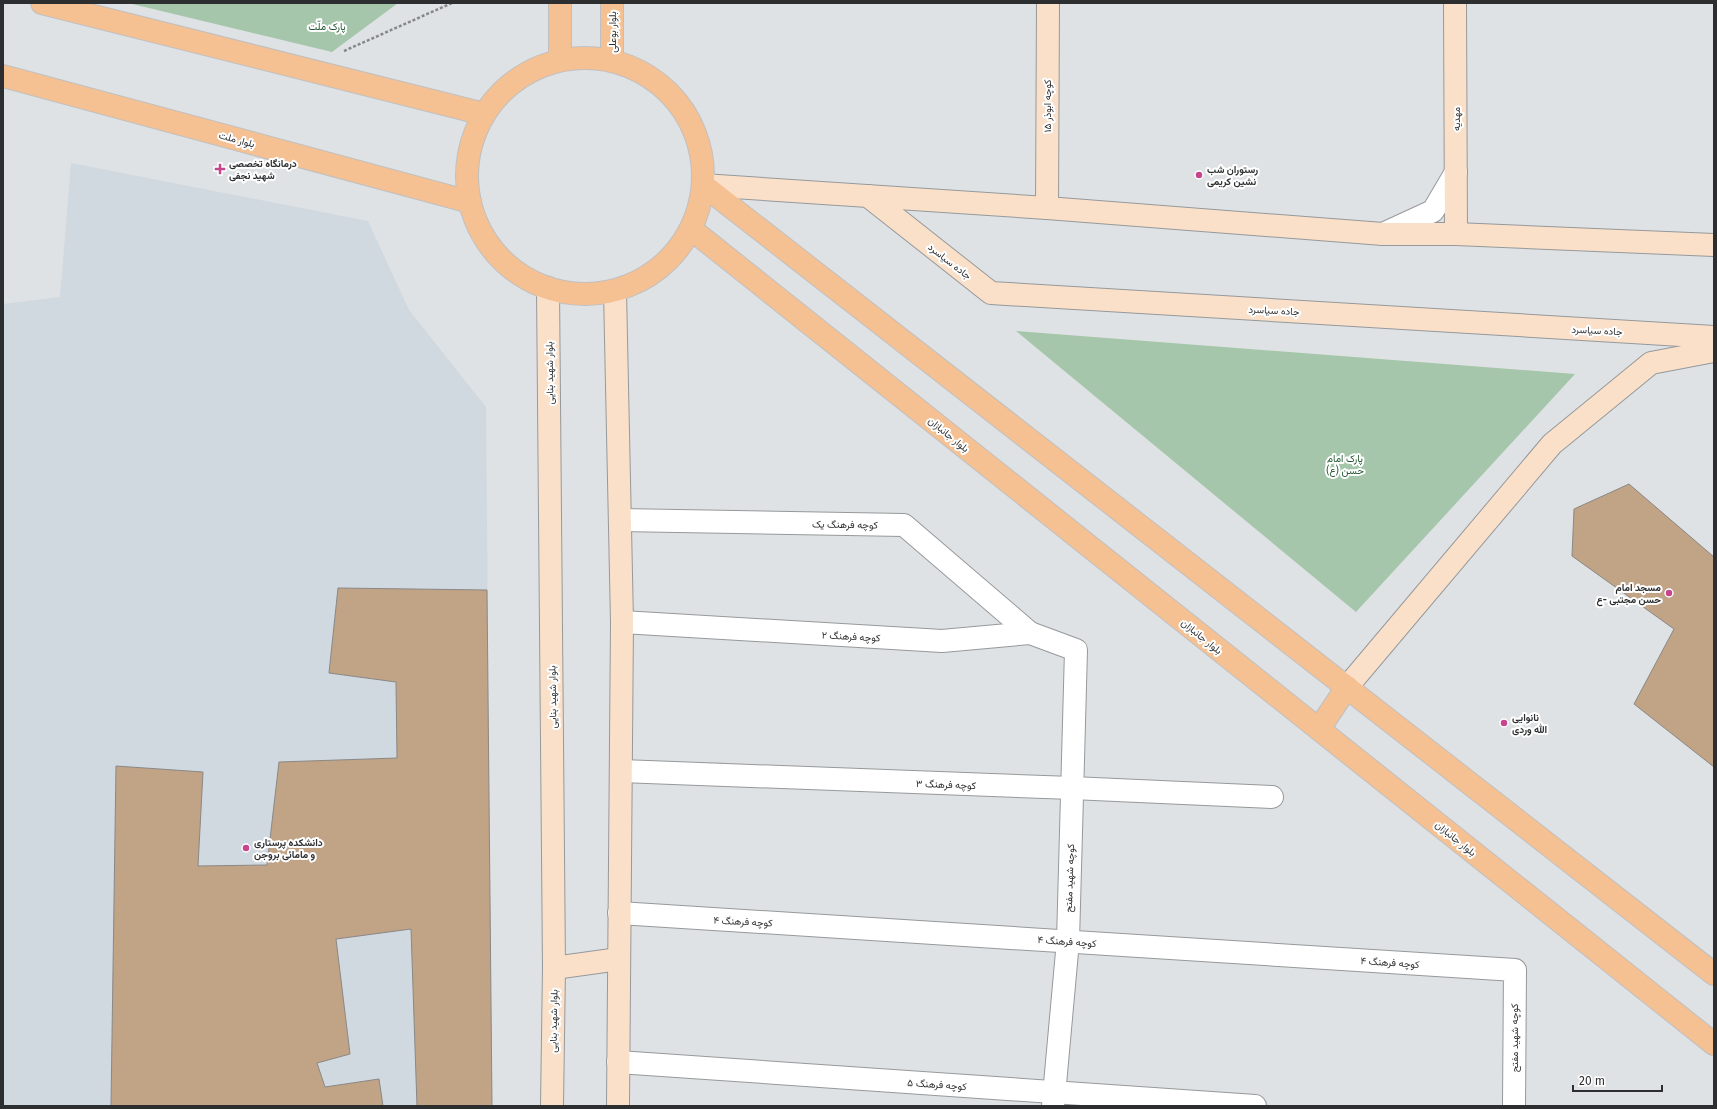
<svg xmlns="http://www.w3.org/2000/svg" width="1717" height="1109" viewBox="0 0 1717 1109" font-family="'Fira Sans',Vazirmatn,sans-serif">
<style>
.built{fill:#d0d8e0}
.green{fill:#a5c6ab}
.building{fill:#c1a386;stroke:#8a8886}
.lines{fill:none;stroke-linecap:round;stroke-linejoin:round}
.street-casing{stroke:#96999b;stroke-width:24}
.secondary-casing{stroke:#96999b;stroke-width:24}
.primary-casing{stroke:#c0c0c1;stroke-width:24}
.path{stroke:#86888a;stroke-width:2.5;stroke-dasharray:3 2;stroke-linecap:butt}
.street{stroke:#fff;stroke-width:22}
.secondary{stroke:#fae0c9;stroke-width:22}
.primary{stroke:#f5c092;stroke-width:22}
.poi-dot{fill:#c7458d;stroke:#fff;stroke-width:1.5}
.labels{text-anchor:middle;stroke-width:4;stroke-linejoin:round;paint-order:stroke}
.park-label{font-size:10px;fill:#225630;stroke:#fff}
.street-label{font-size:10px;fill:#2d2e2f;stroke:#fff}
.poi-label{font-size:10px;font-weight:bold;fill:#2d2e2f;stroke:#fff;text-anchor:start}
</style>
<rect width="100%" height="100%" fill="#dfe2e4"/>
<path class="built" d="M 71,163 L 368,221 L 409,310 L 486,407 L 492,1106 L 3,1106 L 3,304 L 60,297 Z"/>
<g class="green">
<path d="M 128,3 L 398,3 L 332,52 Z"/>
<path d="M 1016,331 L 1575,374 L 1356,612 Z"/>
</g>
<g class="building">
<path d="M 1629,484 L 1714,557 L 1714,767 L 1634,704 L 1674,629 L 1572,556 L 1574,509 Z"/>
<path d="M 338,588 L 487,590 L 492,1106 L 417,1106 L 411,929 L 336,939 L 350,1054 L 317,1063 L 325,1087 L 379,1079 L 383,1106 L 111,1106 L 116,766 L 203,772 L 198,866 L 267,865 L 279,762 L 397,758 L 396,682 L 329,673 Z"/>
</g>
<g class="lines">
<defs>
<g id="street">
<path d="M 1383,234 L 1433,211 L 1456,172"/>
<path d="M 620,520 L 904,525 L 1030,633"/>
<path d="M 622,622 L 942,641 L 1030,633 L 1076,650 L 1068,941 L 1053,1106"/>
<path d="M 621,771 L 1072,788 L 1272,797"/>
<path d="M 619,913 L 1515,970 L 1514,1106"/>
<path d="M 618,1062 L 1255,1106"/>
</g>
<g id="secondary">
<path d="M 1455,3 L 1456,234"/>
<path d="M 703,185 L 1047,208 L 1383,234 L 1456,234 L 1714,245"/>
<path d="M 868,196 L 991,293 L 1714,337"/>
<path d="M 1047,208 L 1048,3"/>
<path d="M 548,288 L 554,968 L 552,1106"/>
<path d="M 615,291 L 622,622 L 618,1106"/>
<path d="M 1347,687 L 1552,444 L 1651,363 L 1714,351"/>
<path d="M 554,968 L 619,959"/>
</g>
<g id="primary">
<path d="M 42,3 L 484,114"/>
<path d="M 560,3 L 560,60"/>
<circle cx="585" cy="176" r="118"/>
<path d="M 612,61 L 612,3"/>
<path d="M 3,76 L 470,202"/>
<path d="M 703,185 L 1714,974"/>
<path d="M 691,229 L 1714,1044"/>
<path d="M 1319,729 L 1347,687"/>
</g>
</defs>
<use href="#street" class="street-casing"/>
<use href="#secondary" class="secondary-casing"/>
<use href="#primary" class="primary-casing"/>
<path class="path" d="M 344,51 L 452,3"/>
<use href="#street" class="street"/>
<use href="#secondary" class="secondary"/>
<use href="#primary" class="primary"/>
</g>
<g class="poi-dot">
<path d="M218 163h4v4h4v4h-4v4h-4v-4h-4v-4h4z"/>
<circle cx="1199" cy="175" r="4"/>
<circle cx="1669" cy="593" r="4"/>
<circle cx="1504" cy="723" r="4"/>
<circle cx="246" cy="848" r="4"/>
</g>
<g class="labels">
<g class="park-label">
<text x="327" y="30">پارک ملّت</text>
<text x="1345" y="462">پارک امام<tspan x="1345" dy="12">حسن (ع)</tspan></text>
</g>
<g class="street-label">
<text transform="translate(612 32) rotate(-90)" y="4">بلوار بوعلی</text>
<text transform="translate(1047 106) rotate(-90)" y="4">کوچه ابوذر ۱۵</text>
<text transform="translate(1456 119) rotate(-90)" y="4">مهدیه</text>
<text transform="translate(237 139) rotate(15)" y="4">بلوار ملت</text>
<text transform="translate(950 261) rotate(38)" y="4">جاده سیاسرد</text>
<text transform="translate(1274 310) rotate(3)" y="4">جاده سیاسرد</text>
<text transform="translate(1597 330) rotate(3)" y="4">جاده سیاسرد</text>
<text transform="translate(549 373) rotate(-91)" y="4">بلوار شهید بنایی</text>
<text transform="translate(949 434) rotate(39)" y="4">بلوار جانبازان</text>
<text transform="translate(845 524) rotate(1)" y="4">کوچه فرهنگ یک</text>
<text transform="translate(851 636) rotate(3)" y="4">کوچه فرهنگ ۲</text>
<text transform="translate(1202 636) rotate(39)" y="4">بلوار جانبازان</text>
<text transform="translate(552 697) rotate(-91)" y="4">بلوار شهید بنایی</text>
<text transform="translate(946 784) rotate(2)" y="4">کوچه فرهنگ ۳</text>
<text transform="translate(1456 838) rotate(39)" y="4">بلوار جانبازان</text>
<text transform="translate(1069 878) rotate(-88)" y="4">کوچه شهید مفتح</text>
<text transform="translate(743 921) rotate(3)" y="4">کوچه فرهنگ ۴</text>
<text transform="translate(1067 941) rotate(4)" y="4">کوچه فرهنگ ۴</text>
<text transform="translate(1390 962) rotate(4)" y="4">کوچه فرهنگ ۴</text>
<text transform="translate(553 1021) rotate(-89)" y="4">بلوار شهید بنایی</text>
<text transform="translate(1514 1038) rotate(-90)" y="4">کوچه شهید مفتح</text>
<text transform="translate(937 1084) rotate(4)" y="4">کوچه فرهنگ ۵</text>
</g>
<g class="poi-label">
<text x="229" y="167">درمانگاه تخصصی<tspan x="229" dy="12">شهید نجفی</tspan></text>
<text x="1207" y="173">رستوران شب<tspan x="1207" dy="12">نشین کریمی</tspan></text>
<text x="1661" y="591" text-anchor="end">مسجد امام<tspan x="1661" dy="12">حسن مجتبی -ع</tspan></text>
<text x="1512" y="721">نانوایی<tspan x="1512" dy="12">الله وردی</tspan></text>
<text x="254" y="846">دانشکده پرستاری<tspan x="254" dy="12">و مامائی بروجن</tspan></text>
</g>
</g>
<rect width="1717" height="1109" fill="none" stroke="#2d2e2f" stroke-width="8"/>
<path d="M1573 1085v6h89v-6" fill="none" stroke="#2d2e2f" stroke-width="2"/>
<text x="1579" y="1085" font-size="12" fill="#2d2e2f" stroke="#ffffff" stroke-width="3" paint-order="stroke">20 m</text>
</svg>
